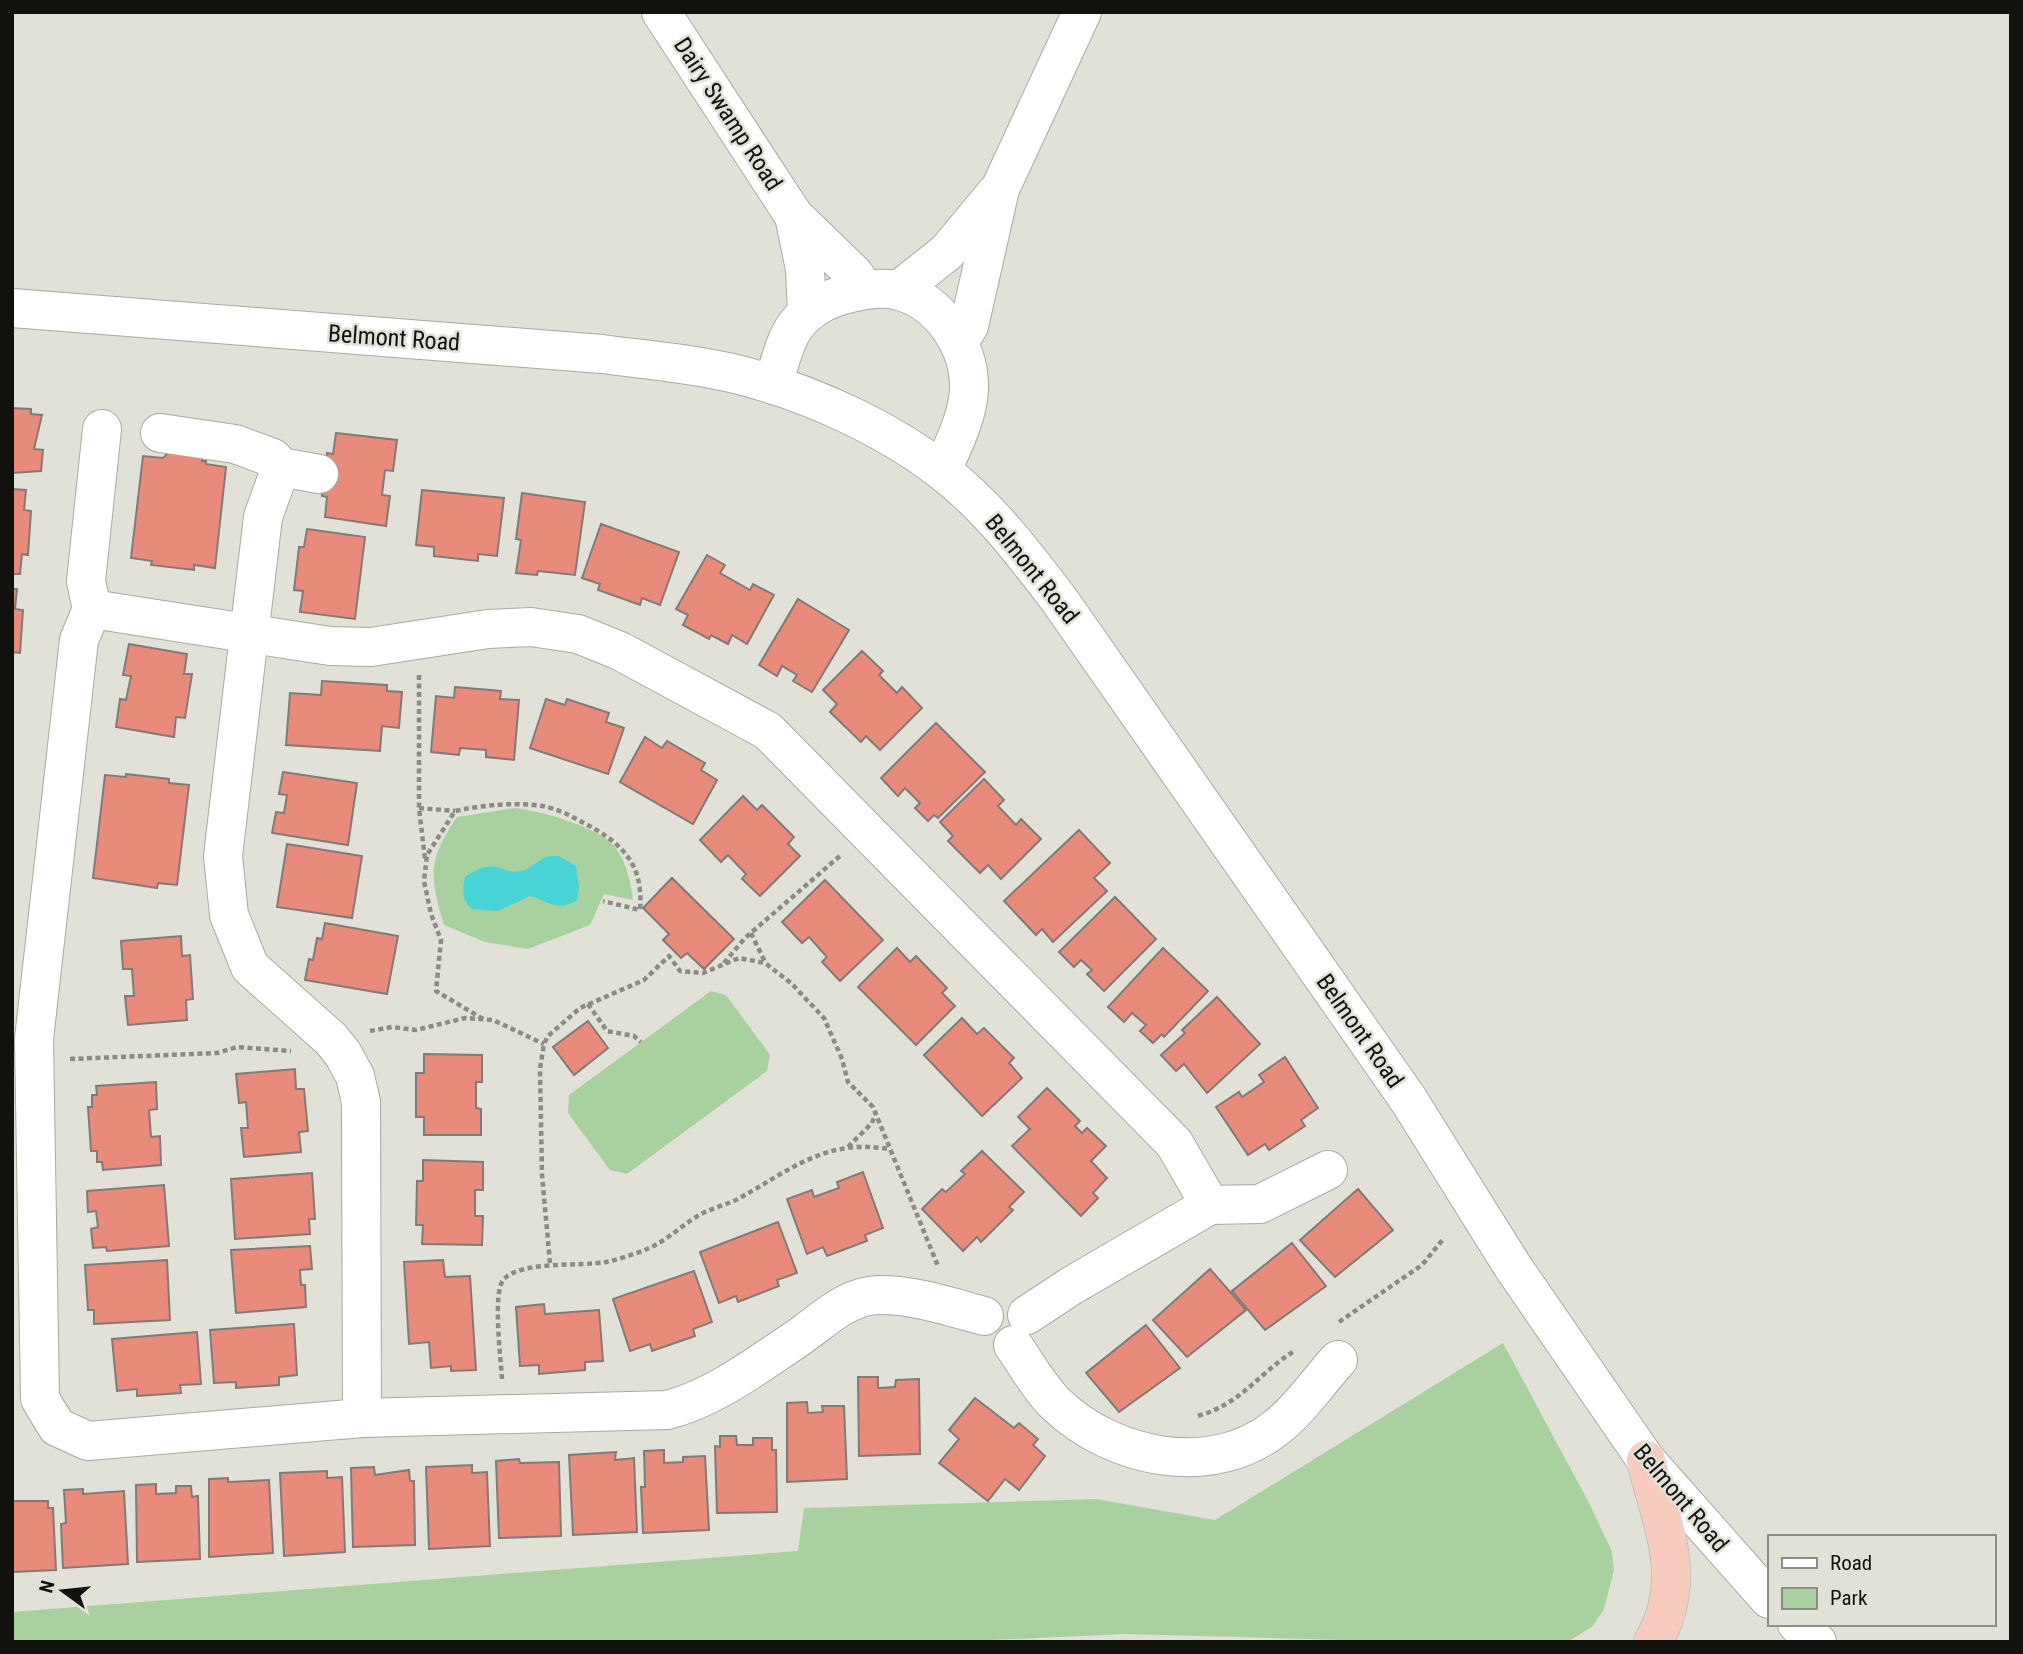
<svg xmlns="http://www.w3.org/2000/svg" width="2023" height="1654" viewBox="0 0 2023 1654" font-family="'Roboto Condensed',sans-serif">
<style>
.green{fill:#a8d19f}
.water{fill:#48d3d4}
.building{fill:#e88b7a;stroke:#827a78;stroke-width:2}
.lines{fill:none;stroke-linecap:round;stroke-linejoin:round}
.street-casing{stroke:#aaa9a1;stroke-width:40}
.secondary-casing{stroke:#aaa9a1;stroke-width:40}
.highway-casing{stroke:#c1c1c0;stroke-width:40}
.path{stroke:#8c8c85;stroke-width:4.5;stroke-dasharray:5 3.5;stroke-linecap:butt}
.street{stroke:#fff;stroke-width:38}
.secondary{stroke:#fff;stroke-width:38}
.highway{stroke:#f7ccbf;stroke-width:38}
.labels{text-anchor:middle;stroke-width:5;stroke-linejoin:round;paint-order:stroke}
.street-label{font-size:24px;fill:#11110e;stroke:#e2e1d8}
</style>
<rect width="100%" height="100%" fill="#e2e1d8"/>
<g class="green">
<path d="M 515,808 C 541,811 586,824 608,840 C 624,852 631,881 633,900 L 604,894 L 590,925 L 528,949 L 485,942 L 444,925 C 429,875 428,860 457,817 Z"/>
<path d="M 711,991 L 726,995 L 770,1055 L 767,1071 L 627,1174 L 610,1170 L 568,1113 L 569,1095 Z"/>
<path d="M 1503,1343 L 1589,1503 L 1612,1552 L 1614,1570 L 1604,1609 L 1592,1627 L 1567,1642 L 1413,1642 L 1126,1634 L 946,1642 L 12,1642 L 12,1612 L 798,1551 L 804,1508 L 1096,1499 L 1215,1520 Z"/>
</g>
<path class="water" d="M 549,856 L 559,856 L 576,866 L 579,887 L 577,900 C 556,913 550,901 530,896 L 498,911 L 472,909 C 462,900 462,891 465,877 C 496,854 501,877 524,870 C 532,867 540,859 549,856 Z"/>
<g class="building">
<path d="M 12,408 L 31,409 L 31,414 L 42,415 L 34,449 L 43,450 L 41,471 L 12,473 Z"/>
<path d="M 336,433 L 397,440 L 393,471 L 385,470 L 382,495 L 390,496 L 386,526 L 325,517 L 327,497 L 322,496 L 327,453 L 333,454 Z"/>
<path d="M 168,453 L 202,456 L 202,461 L 206,461 L 206,464 L 226,467 L 215,568 L 194,565 L 194,570 L 151,565 L 152,561 L 131,558 L 143,456 L 163,458 Z"/>
<path d="M 12,489 L 26,490 L 24,510 L 31,511 L 28,555 L 22,554 L 20,574 L 12,574 Z"/>
<path d="M 422,490 L 504,498 L 497,556 L 478,554 L 478,561 L 434,556 L 434,547 L 416,545 Z"/>
<path d="M 522,493 L 585,502 L 575,575 L 538,571 L 537,575 L 516,573 L 521,540 L 516,539 Z"/>
<path d="M 601,524 L 679,552 L 660,605 L 642,598 L 640,605 L 598,590 L 600,584 L 582,578 Z"/>
<path d="M 307,529 L 365,537 L 355,619 L 300,612 L 303,591 L 294,590 L 299,547 L 304,547 Z"/>
<path d="M 707,555 L 725,565 L 720,573 L 750,590 L 753,584 L 774,595 L 747,644 L 732,635 L 728,644 L 711,635 L 709,639 L 683,625 L 688,615 L 676,609 Z"/>
<path d="M 12,589 L 17,589 L 15,609 L 23,610 L 20,653 L 12,652 Z"/>
<path d="M 798,599 L 849,630 L 812,692 L 793,681 L 797,675 L 782,666 L 777,676 L 759,665 Z"/>
<path d="M 129,644 L 187,654 L 184,674 L 192,674 L 185,718 L 176,717 L 174,737 L 116,727 L 120,699 L 126,700 L 131,676 L 123,675 Z"/>
<path d="M 862,651 L 883,671 L 879,675 L 897,693 L 902,687 L 922,708 L 880,750 L 866,736 L 861,742 L 830,712 L 837,704 L 823,690 Z"/>
<path d="M 322,681 L 387,685 L 387,691 L 402,692 L 399,728 L 382,726 L 380,751 L 286,745 L 290,693 L 321,695 Z"/>
<path d="M 455,687 L 501,691 L 500,699 L 519,700 L 514,760 L 486,757 L 486,750 L 460,748 L 459,755 L 431,752 L 436,696 L 454,698 Z"/>
<path d="M 546,699 L 565,705 L 567,699 L 609,713 L 606,722 L 624,728 L 608,774 L 530,748 Z"/>
<path d="M 936,723 L 985,772 L 938,818 L 934,815 L 928,821 L 915,808 L 920,803 L 905,788 L 898,796 L 881,778 Z"/>
<path d="M 645,737 L 662,748 L 667,741 L 705,763 L 701,770 L 717,780 L 693,824 L 620,782 Z"/>
<path d="M 283,772 L 357,783 L 348,845 L 272,833 L 276,812 L 284,813 L 287,795 L 279,794 Z"/>
<path d="M 126,774 L 169,779 L 169,783 L 189,785 L 177,885 L 158,883 L 157,888 L 93,878 L 105,775 L 126,777 Z"/>
<path d="M 984,779 L 1004,800 L 998,806 L 1016,825 L 1021,819 L 1041,839 L 1001,879 L 988,865 L 980,873 L 948,841 L 953,836 L 940,822 Z"/>
<path d="M 743,796 L 757,810 L 762,805 L 794,837 L 788,844 L 800,856 L 760,896 L 742,879 L 746,874 L 728,855 L 721,862 L 700,840 Z"/>
<path d="M 1079,830 L 1110,863 L 1094,878 L 1107,891 L 1053,942 L 1042,929 L 1036,935 L 1004,901 Z"/>
<path d="M 287,844 L 362,856 L 352,918 L 277,907 Z"/>
<path d="M 672,878 L 734,939 L 704,969 L 687,953 L 681,958 L 663,940 L 669,934 L 643,908 Z"/>
<path d="M 825,880 L 883,940 L 840,981 L 822,962 L 827,957 L 809,937 L 802,943 L 782,922 Z"/>
<path d="M 1115,897 L 1156,939 L 1104,991 L 1087,974 L 1092,970 L 1081,960 L 1074,967 L 1059,952 Z"/>
<path d="M 325,923 L 398,936 L 387,994 L 305,980 L 309,959 L 313,960 L 317,938 L 322,939 Z"/>
<path d="M 181,936 L 182,956 L 190,955 L 193,999 L 186,1000 L 187,1020 L 128,1025 L 125,996 L 134,996 L 132,969 L 123,969 L 121,941 Z"/>
<path d="M 897,948 L 910,962 L 916,956 L 947,988 L 942,993 L 955,1006 L 916,1045 L 858,987 Z"/>
<path d="M 1163,948 L 1208,991 L 1164,1037 L 1162,1034 L 1153,1043 L 1140,1031 L 1146,1025 L 1132,1013 L 1124,1022 L 1108,1007 Z"/>
<path d="M 1217,997 L 1260,1044 L 1207,1093 L 1184,1064 L 1176,1071 L 1161,1055 L 1185,1033 L 1182,1030 Z"/>
<path d="M 962,1018 L 977,1034 L 984,1028 L 1014,1058 L 1009,1063 L 1022,1078 L 982,1116 L 924,1055 Z"/>
<path d="M 588,1021 L 608,1048 L 574,1075 L 553,1047 Z"/>
<path d="M 424,1054 L 482,1055 L 482,1082 L 476,1082 L 476,1108 L 481,1109 L 481,1135 L 424,1135 L 424,1117 L 416,1117 L 416,1073 L 424,1073 Z"/>
<path d="M 1285,1057 L 1318,1108 L 1301,1120 L 1305,1126 L 1269,1150 L 1265,1144 L 1248,1155 L 1216,1107 L 1239,1092 L 1242,1097 L 1264,1082 L 1259,1075 Z"/>
<path d="M 295,1069 L 296,1089 L 304,1089 L 308,1131 L 299,1132 L 301,1152 L 244,1157 L 241,1128 L 248,1128 L 246,1102 L 239,1103 L 236,1074 Z"/>
<path d="M 156,1082 L 157,1109 L 149,1110 L 151,1137 L 160,1136 L 161,1165 L 103,1170 L 102,1162 L 97,1162 L 97,1151 L 91,1151 L 88,1107 L 92,1107 L 92,1095 L 97,1095 L 96,1086 Z"/>
<path d="M 1047,1088 L 1080,1121 L 1075,1126 L 1082,1133 L 1087,1128 L 1106,1146 L 1091,1161 L 1107,1178 L 1093,1193 L 1098,1198 L 1081,1216 L 1012,1146 L 1030,1129 L 1018,1117 Z"/>
<path d="M 982,1151 L 1024,1192 L 1009,1207 L 1013,1210 L 981,1242 L 977,1237 L 963,1251 L 922,1209 L 942,1189 L 946,1192 L 965,1174 L 961,1171 Z"/>
<path d="M 423,1160 L 483,1162 L 483,1190 L 475,1190 L 475,1216 L 483,1216 L 482,1245 L 422,1244 L 423,1225 L 416,1225 L 417,1181 L 423,1181 Z"/>
<path d="M 863,1172 L 883,1228 L 865,1235 L 867,1241 L 827,1256 L 823,1247 L 807,1254 L 787,1199 L 812,1190 L 814,1197 L 839,1188 L 837,1182 Z"/>
<path d="M 312,1173 L 315,1219 L 309,1219 L 310,1234 L 235,1239 L 231,1179 Z"/>
<path d="M 164,1185 L 169,1246 L 107,1251 L 106,1247 L 93,1248 L 91,1229 L 98,1227 L 96,1211 L 88,1212 L 87,1191 Z"/>
<path d="M 1358,1189 L 1393,1230 L 1335,1277 L 1300,1240 Z"/>
<path d="M 778,1222 L 797,1273 L 777,1280 L 779,1286 L 738,1302 L 736,1296 L 719,1303 L 700,1252 Z"/>
<path d="M 1292,1243 L 1326,1286 L 1265,1330 L 1232,1291 Z"/>
<path d="M 310,1246 L 312,1269 L 300,1270 L 301,1285 L 305,1285 L 306,1307 L 236,1313 L 231,1250 Z"/>
<path d="M 167,1260 L 170,1320 L 94,1324 L 94,1310 L 88,1310 L 85,1265 Z"/>
<path d="M 443,1260 L 445,1277 L 470,1276 L 476,1370 L 451,1371 L 451,1366 L 431,1368 L 429,1342 L 409,1344 L 404,1262 Z"/>
<path d="M 1210,1269 L 1246,1310 L 1187,1357 L 1153,1320 Z"/>
<path d="M 694,1271 L 712,1322 L 693,1329 L 695,1336 L 652,1351 L 650,1344 L 630,1351 L 613,1299 Z"/>
<path d="M 544,1304 L 545,1314 L 599,1310 L 603,1361 L 585,1362 L 585,1370 L 539,1374 L 539,1365 L 520,1366 L 516,1307 Z"/>
<path d="M 294,1324 L 297,1375 L 279,1377 L 279,1385 L 236,1388 L 236,1382 L 214,1383 L 210,1330 Z"/>
<path d="M 1146,1325 L 1180,1368 L 1119,1412 L 1086,1373 Z"/>
<path d="M 197,1332 L 201,1384 L 180,1385 L 181,1393 L 137,1396 L 137,1389 L 117,1391 L 112,1339 Z"/>
<path d="M 858,1377 L 878,1377 L 878,1388 L 895,1387 L 896,1380 L 919,1379 L 920,1454 L 859,1456 Z"/>
<path d="M 975,1398 L 1014,1428 L 1019,1423 L 1038,1439 L 1033,1445 L 1045,1456 L 1019,1490 L 1005,1479 L 988,1501 L 939,1463 L 959,1439 L 949,1430 Z"/>
<path d="M 807,1402 L 808,1413 L 823,1412 L 822,1406 L 844,1406 L 847,1479 L 787,1482 L 787,1403 Z"/>
<path d="M 720,1436 L 736,1436 L 737,1445 L 753,1445 L 753,1438 L 772,1438 L 772,1450 L 776,1450 L 777,1512 L 717,1513 L 715,1446 L 720,1447 Z"/>
<path d="M 664,1450 L 664,1463 L 683,1462 L 683,1457 L 705,1456 L 709,1530 L 643,1533 L 641,1487 L 645,1487 L 644,1451 Z"/>
<path d="M 616,1452 L 615,1460 L 634,1458 L 637,1532 L 573,1535 L 569,1455 Z"/>
<path d="M 519,1459 L 520,1463 L 559,1462 L 561,1536 L 499,1538 L 496,1461 Z"/>
<path d="M 472,1465 L 472,1473 L 487,1472 L 490,1546 L 429,1549 L 426,1467 Z"/>
<path d="M 374,1467 L 375,1475 L 409,1470 L 410,1481 L 414,1481 L 415,1545 L 353,1547 L 351,1468 Z"/>
<path d="M 327,1471 L 327,1478 L 342,1477 L 345,1552 L 284,1556 L 280,1473 Z"/>
<path d="M 228,1478 L 228,1482 L 269,1480 L 273,1553 L 209,1557 L 209,1479 Z"/>
<path d="M 156,1484 L 156,1494 L 176,1493 L 176,1486 L 191,1486 L 192,1497 L 198,1496 L 200,1559 L 137,1562 L 136,1485 Z"/>
<path d="M 83,1489 L 83,1494 L 124,1491 L 128,1564 L 63,1568 L 61,1524 L 66,1523 L 64,1490 Z"/>
<path d="M 12,1501 L 48,1501 L 48,1508 L 53,1508 L 56,1570 L 12,1572 Z"/>
</g>
<g class="lines">
<defs>
<g id="street">
<path d="M 661,12 L 794,216 L 854,274 L 865,290"/>
<path d="M 794,216 L 805,269 L 807,313"/>
<path d="M 899,290 L 947,252 L 996,193"/>
<path d="M 959,342 L 969,326 L 1000,189 L 1082,12"/>
<path d="M 773,385 C 779,366 784,341 796,325 C 809,308 830,297 851,293 C 866,290 884,286 899,291 C 941,302 970,347 969,389 C 968,417 953,445 942,471"/>
<path d="M 102,429 L 86,581 L 92,609 L 79,640 L 34,1039 L 40,1399 L 57,1427 L 88,1441 L 362,1418 L 667,1410 C 712,1399 753,1368 792,1342 C 820,1324 845,1295 880,1295 C 916,1295 950,1307 984,1316"/>
<path d="M 160,433 L 235,444 L 273,458 L 281,467 L 319,474"/>
<path d="M 281,467 L 263,517 L 223,856 L 229,915 L 250,967 L 331,1039 L 343,1054 L 355,1076 L 361,1102 L 362,1418"/>
<path d="M 92,609 L 330,646 L 371,647 L 488,629 L 531,627 L 578,634 L 620,651 L 768,731 L 1174,1143 L 1210,1205"/>
<path d="M 1027,1315 L 1071,1286 L 1210,1205 L 1260,1204 L 1328,1170"/>
<path d="M 1013,1345 C 1027,1365 1040,1389 1057,1405 C 1114,1459 1213,1479 1277,1427 C 1300,1409 1318,1382 1338,1360"/>
</g>
<g id="secondary">
<path d="M 12,308 L 602,354 C 648,360 695,364 740,375 C 809,393 885,427 942,471 C 989,507 1025,555 1060,601 L 1408,1099 L 1513,1267 L 1646,1460 L 1769,1599"/>
<path d="M 1797,1624 L 1817,1642"/>
</g>
<path id="highway" d="M 1646,1460 C 1661,1524 1690,1578 1653,1642"/>
</defs>
<use href="#street" class="street-casing"/>
<use href="#secondary" class="secondary-casing"/>
<use href="#highway" class="highway-casing"/>
<g class="path">
<path d="M 419,675 L 419,808 L 425,859"/>
<path d="M 419,808 L 455,811"/>
<path d="M 751,933 L 765,962"/>
<path d="M 724,963 L 745,938 L 841,855"/>
<path d="M 588,1004 L 607,1031 L 634,1036 L 641,1042"/>
<path d="M 483,1019 L 436,991 L 441,940 L 431,914 L 424,881 L 427,855 L 455,811 C 483,805 513,802 542,806 C 555,808 570,815 582,822 C 621,842 644,863 640,910 L 603,901"/>
<path d="M 370,1031 L 392,1027 L 416,1030 L 465,1018 L 493,1020 L 544,1044"/>
<path d="M 70,1059 L 217,1053 L 237,1047 L 291,1051"/>
<path d="M 848,1147 L 872,1123 L 875,1114"/>
<path d="M 550,1263 L 542,1175 L 540,1069 L 544,1044 L 548,1036 L 580,1008 L 644,980 L 669,956 L 680,971 L 703,973 L 739,958 L 765,963 L 791,983 L 824,1018 L 842,1059 L 848,1082 L 873,1107 L 938,1266"/>
<path d="M 1339,1322 L 1422,1265 L 1444,1238"/>
<path d="M 502,1379 C 501,1360 492,1291 504,1279 C 523,1260 580,1267 606,1262 C 620,1259 635,1254 647,1249 C 666,1241 680,1227 696,1217 C 708,1209 723,1206 736,1200 C 788,1172 824,1138 888,1149"/>
<path d="M 1198,1416 C 1242,1403 1257,1375 1294,1351"/>
</g>
<use href="#street" class="street"/>
<use href="#secondary" class="secondary"/>
<use href="#highway" class="highway"/>
</g>
<g class="labels">
<g class="street-label">
<text transform="translate(728 114) rotate(57)" y="8">Dairy Swamp Road</text>
<text transform="translate(394 338) rotate(4)" y="8">Belmont Road</text>
<text transform="translate(1032 569) rotate(51)" y="8">Belmont Road</text>
<text transform="translate(1360 1031) rotate(55)" y="8">Belmont Road</text>
<text transform="translate(1681 1498) rotate(50)" y="8">Belmont Road</text>
</g>
</g>
<rect width="2023" height="1654" fill="none" stroke="#11110e" stroke-width="28"/>
<rect x="1768" y="1535" width="228" height="91" fill="#e2e1d8" stroke="#8e8e87" stroke-width="2"/>
<rect x="1782" y="1558" width="35" height="10" fill="#ffffff" stroke="#8e8e87" stroke-width="2"/>
<text x="1830" y="1570" font-size="21" fill="#11110e">Road</text>
<rect x="1782" y="1588" width="35" height="21" fill="#a8d19f" stroke="#8e8e87" stroke-width="2"/>
<text x="1830" y="1605" font-size="21" fill="#11110e">Park</text>
<g transform="translate(63 1591) rotate(285)" stroke="#e2e1d8" stroke-width="5" paint-order="stroke">
<path d="M0-5L12 26L0 18L-12 26Z" fill="#11110e"/>
<text y="-10" font-size="19" font-weight="bold" text-anchor="middle" fill="#11110e">N</text>
</g>
</svg>
